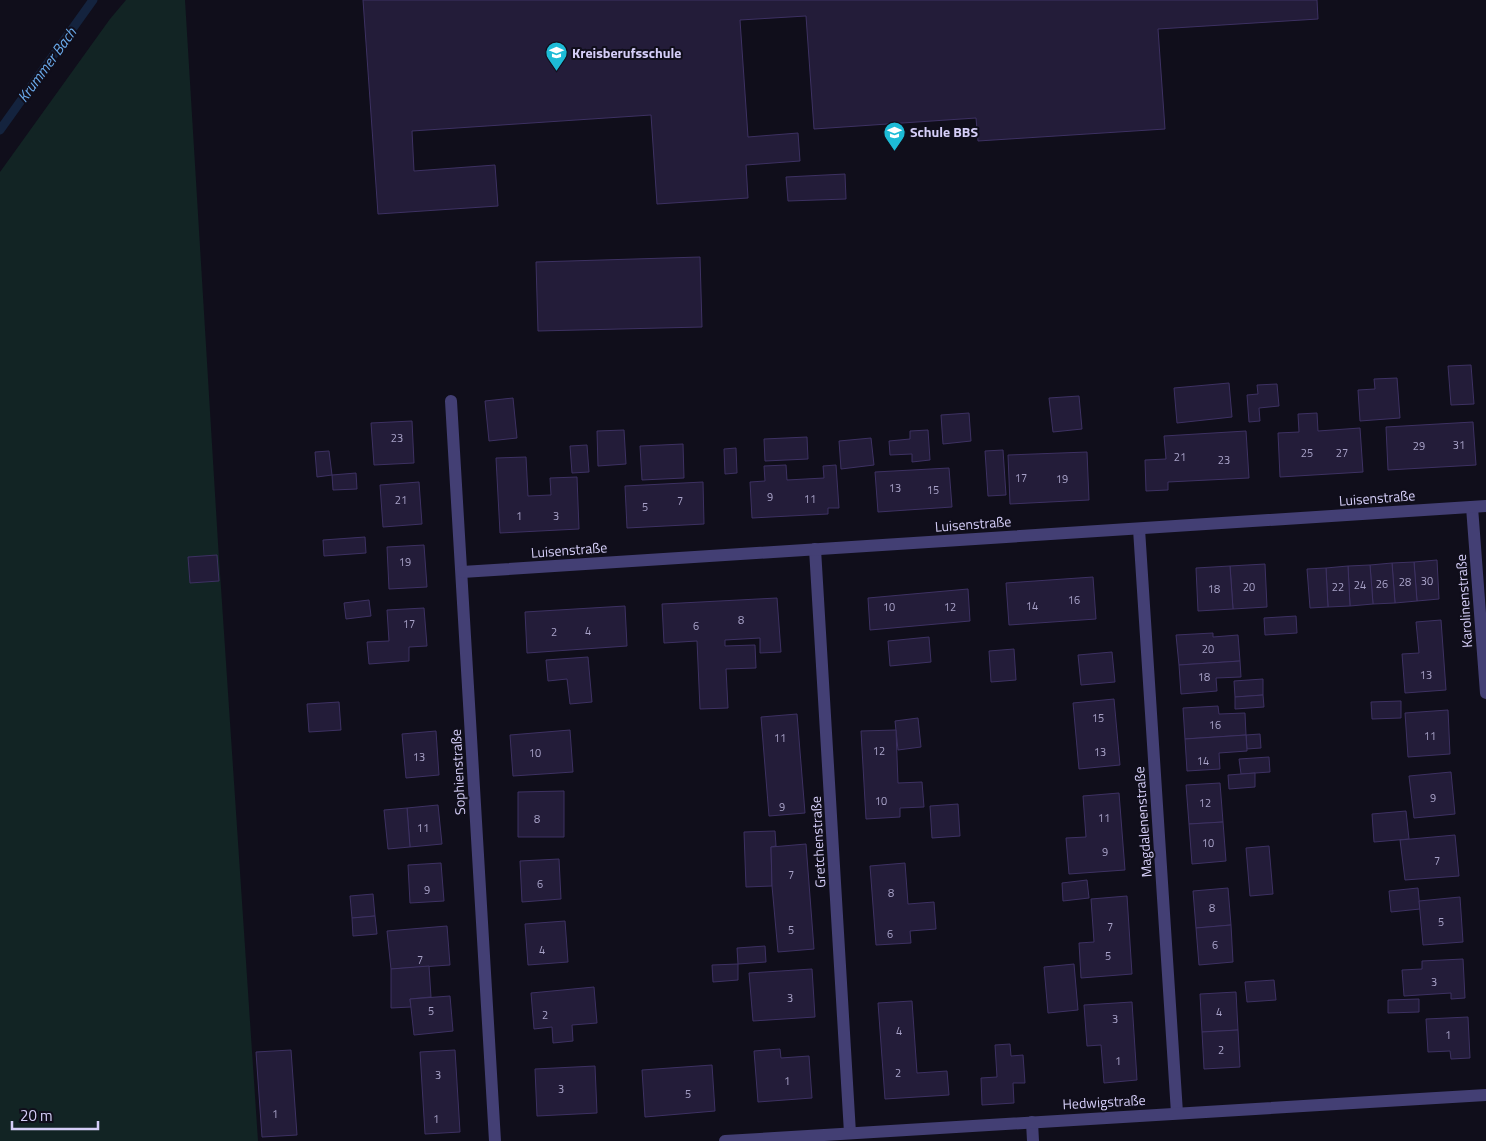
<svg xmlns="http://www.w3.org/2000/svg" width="1486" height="1141" viewBox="0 0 1486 1141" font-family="'Titillium Web',sans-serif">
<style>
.green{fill:#122424}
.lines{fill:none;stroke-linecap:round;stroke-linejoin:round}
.stream{stroke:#14233e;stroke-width:9}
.building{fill:#231c39;stroke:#3d3162}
.street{stroke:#433f74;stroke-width:12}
.labels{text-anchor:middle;stroke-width:4;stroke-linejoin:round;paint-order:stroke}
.number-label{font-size:11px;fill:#a8a2c8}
.poi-label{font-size:14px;font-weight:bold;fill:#d5cef8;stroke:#100e1b;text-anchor:start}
.street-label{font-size:14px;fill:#d5cef8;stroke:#100e1b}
.water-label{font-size:15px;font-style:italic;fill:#6aaaeb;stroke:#100e1b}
</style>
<rect width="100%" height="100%" fill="#100e1b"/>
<path class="green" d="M 126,0 L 185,0 L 218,543 L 258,1141 L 0,1141 L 0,172 L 110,19 Z"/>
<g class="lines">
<path class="stream" d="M 0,130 L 93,0"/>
</g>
<g class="building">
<path d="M 363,0 L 1317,0 L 1318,19 L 1158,29 L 1165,129 L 978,141 L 976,118 L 814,129 L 806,16 L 740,20 L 748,137 L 798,133 L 800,161 L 746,165 L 748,198 L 657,204 L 651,115 L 412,131 L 414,171 L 495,165 L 498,206 L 378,214 Z"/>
<path d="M 845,174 L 846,199 L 788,201 L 786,177 Z"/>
<path d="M 700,257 L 702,327 L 538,331 L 536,262 Z"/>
<path d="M 1471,365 L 1474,404 L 1451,405 L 1448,366 Z"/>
<path d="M 1397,378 L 1400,418 L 1360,421 L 1358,390 L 1375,389 L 1374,379 Z"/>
<path d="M 1229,383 L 1232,417 L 1177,423 L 1174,388 Z"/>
<path d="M 1277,384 L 1279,406 L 1259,408 L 1260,421 L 1249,422 L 1247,395 L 1258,394 L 1257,385 Z"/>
<path d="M 1079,396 L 1082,429 L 1053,432 L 1049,398 Z"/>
<path d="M 513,398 L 517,438 L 489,441 L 485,401 Z"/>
<path d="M 969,413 L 971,441 L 943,444 L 941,415 Z"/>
<path d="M 1317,413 L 1318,431 L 1360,428 L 1363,472 L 1280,477 L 1278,433 L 1299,432 L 1298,414 Z"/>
<path d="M 412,421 L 414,463 L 374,465 L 371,423 Z"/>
<path d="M 1473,422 L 1476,465 L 1388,470 L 1386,427 Z"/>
<path d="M 624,430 L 626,464 L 598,466 L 597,431 Z"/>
<path d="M 928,430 L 930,460 L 912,462 L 912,454 L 890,455 L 889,441 L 910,439 L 910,431 Z"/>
<path d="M 1246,431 L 1249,478 L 1168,482 L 1168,490 L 1146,491 L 1145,460 L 1166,459 L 1164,436 Z"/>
<path d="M 807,437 L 808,459 L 765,461 L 764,439 Z"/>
<path d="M 871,438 L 874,465 L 841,469 L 839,441 Z"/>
<path d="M 683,444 L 684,478 L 642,480 L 640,446 Z"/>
<path d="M 587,445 L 589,472 L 572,473 L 570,446 Z"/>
<path d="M 736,448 L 737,473 L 725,474 L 724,449 Z"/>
<path d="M 1003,450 L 1006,495 L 988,496 L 985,451 Z"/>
<path d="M 329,451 L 332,475 L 317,477 L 315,452 Z"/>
<path d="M 1087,452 L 1089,500 L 1010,504 L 1008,455 Z"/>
<path d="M 526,457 L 528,496 L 551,495 L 550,478 L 577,477 L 579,529 L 500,533 L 496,458 Z"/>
<path d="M 786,465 L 787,480 L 824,478 L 823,466 L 836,465 L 839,508 L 828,508 L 828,514 L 752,518 L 750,482 L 765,481 L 764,466 Z"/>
<path d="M 949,468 L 952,507 L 878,512 L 875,472 Z"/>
<path d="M 356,473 L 357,489 L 333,490 L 332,475 Z"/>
<path d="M 419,482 L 422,524 L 383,527 L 380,485 Z"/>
<path d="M 703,482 L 704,524 L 627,528 L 625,486 Z"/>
<path d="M 365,537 L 366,553 L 324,556 L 323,540 Z"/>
<path d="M 424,545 L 427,587 L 389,589 L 387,547 Z"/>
<path d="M 217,555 L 219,581 L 190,583 L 188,557 Z"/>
<path d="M 1437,560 L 1439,599 L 1417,601 L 1414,562 Z"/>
<path d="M 1414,562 L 1417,601 L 1395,603 L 1392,563 Z"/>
<path d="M 1392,563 L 1395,603 L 1373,604 L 1370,565 Z"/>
<path d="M 1265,564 L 1267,607 L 1233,609 L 1230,566 Z"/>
<path d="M 1370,565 L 1373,604 L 1350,606 L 1348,566 Z"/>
<path d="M 1230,566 L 1233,609 L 1198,611 L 1196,568 Z"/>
<path d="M 1348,566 L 1350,606 L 1328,607 L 1326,568 Z"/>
<path d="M 1326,568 L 1328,607 L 1310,608 L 1307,569 Z"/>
<path d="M 1093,577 L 1096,619 L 1009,625 L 1006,583 Z"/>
<path d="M 968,589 L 970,621 L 870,630 L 868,598 Z"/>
<path d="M 777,598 L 781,652 L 760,653 L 760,638 L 725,640 L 725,646 L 755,645 L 756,668 L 726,669 L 728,708 L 700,709 L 697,641 L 664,643 L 662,604 Z"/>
<path d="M 369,600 L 371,616 L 346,619 L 344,603 Z"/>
<path d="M 625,606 L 627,646 L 527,653 L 525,612 Z"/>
<path d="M 424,608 L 427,646 L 409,647 L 409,661 L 369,664 L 367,642 L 389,641 L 387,610 Z"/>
<path d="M 1296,616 L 1297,633 L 1265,635 L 1264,618 Z"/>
<path d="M 1441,620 L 1446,690 L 1405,693 L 1402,654 L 1419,653 L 1416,622 Z"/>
<path d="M 1213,633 L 1213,637 L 1238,635 L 1240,661 L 1179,665 L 1176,635 Z"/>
<path d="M 929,637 L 931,662 L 890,666 L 888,641 Z"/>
<path d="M 1014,649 L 1016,680 L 991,682 L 989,651 Z"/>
<path d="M 1112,652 L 1115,682 L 1081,685 L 1078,655 Z"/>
<path d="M 588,657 L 592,702 L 570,704 L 567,679 L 548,681 L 546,660 Z"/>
<path d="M 1240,661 L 1241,677 L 1216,678 L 1217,691 L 1181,694 L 1179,665 Z"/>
<path d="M 1263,679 L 1263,695 L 1235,697 L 1234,681 Z"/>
<path d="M 1263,695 L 1264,707 L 1235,709 L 1235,697 Z"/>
<path d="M 1114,699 L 1120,765 L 1079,769 L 1073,703 Z"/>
<path d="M 1401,701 L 1401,718 L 1372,719 L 1371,702 Z"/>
<path d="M 339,702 L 341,730 L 309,732 L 307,704 Z"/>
<path d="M 1218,706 L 1219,714 L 1245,713 L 1246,735 L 1185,739 L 1183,708 Z"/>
<path d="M 1448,710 L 1450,754 L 1408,757 L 1405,713 Z"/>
<path d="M 797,714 L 805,813 L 769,816 L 761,717 Z"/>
<path d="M 918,718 L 921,747 L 898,750 L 895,721 Z"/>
<path d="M 570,730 L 573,772 L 513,776 L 510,735 Z"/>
<path d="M 896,730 L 898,783 L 922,782 L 924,807 L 900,808 L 900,817 L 866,819 L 861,731 Z"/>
<path d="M 436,731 L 439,775 L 406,778 L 402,734 Z"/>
<path d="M 1260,734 L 1261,748 L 1247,749 L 1246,735 Z"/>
<path d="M 1246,735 L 1247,751 L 1219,753 L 1220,769 L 1187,771 L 1185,739 Z"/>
<path d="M 1269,757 L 1270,772 L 1241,774 L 1239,759 Z"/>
<path d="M 1451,772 L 1455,814 L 1414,818 L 1409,776 Z"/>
<path d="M 1255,773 L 1255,787 L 1229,789 L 1228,775 Z"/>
<path d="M 1220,783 L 1223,822 L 1189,824 L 1186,785 Z"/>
<path d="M 564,791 L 564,837 L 518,837 L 518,792 Z"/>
<path d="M 1119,793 L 1125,870 L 1069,874 L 1066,838 L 1086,837 L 1083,796 Z"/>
<path d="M 958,804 L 960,836 L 932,838 L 930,806 Z"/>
<path d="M 438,805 L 442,844 L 410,847 L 407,808 Z"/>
<path d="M 407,808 L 410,847 L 388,849 L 384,810 Z"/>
<path d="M 1406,811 L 1409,839 L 1374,842 L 1372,814 Z"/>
<path d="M 1223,822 L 1226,861 L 1192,864 L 1189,824 Z"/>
<path d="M 775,831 L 776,846 L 771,847 L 772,886 L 746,887 L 744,832 Z"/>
<path d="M 1455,835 L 1459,876 L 1405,880 L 1400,840 Z"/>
<path d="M 806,844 L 814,949 L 778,952 L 772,886 L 771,847 Z"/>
<path d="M 1269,846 L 1273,894 L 1250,896 L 1246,848 Z"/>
<path d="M 559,859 L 561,899 L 522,902 L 520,861 Z"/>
<path d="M 441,863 L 444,901 L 410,903 L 408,865 Z"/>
<path d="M 905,863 L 908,904 L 934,902 L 936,929 L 910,931 L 911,943 L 876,945 L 870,866 Z"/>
<path d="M 1087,880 L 1089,898 L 1063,901 L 1062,883 Z"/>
<path d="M 1228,888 L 1231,925 L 1196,928 L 1193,891 Z"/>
<path d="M 1418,888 L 1420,909 L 1391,912 L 1389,891 Z"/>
<path d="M 373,894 L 375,916 L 352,918 L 350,896 Z"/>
<path d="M 1127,896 L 1132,974 L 1081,978 L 1079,943 L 1094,942 L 1091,899 Z"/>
<path d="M 1460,897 L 1463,942 L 1423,945 L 1419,901 Z"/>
<path d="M 375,916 L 377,934 L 353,936 L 352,918 Z"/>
<path d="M 565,921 L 568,962 L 528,965 L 525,924 Z"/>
<path d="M 1231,925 L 1233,962 L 1199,965 L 1196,928 Z"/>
<path d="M 447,926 L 450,965 L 391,969 L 387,931 Z"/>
<path d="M 765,946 L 766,962 L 738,964 L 737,948 Z"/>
<path d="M 1463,959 L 1465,998 L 1451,999 L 1451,993 L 1404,996 L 1402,970 L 1422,969 L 1422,961 Z"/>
<path d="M 738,964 L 738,980 L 713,982 L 712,965 Z"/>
<path d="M 1074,964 L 1078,1010 L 1048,1013 L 1044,967 Z"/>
<path d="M 429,966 L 431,997 L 410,999 L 411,1007 L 391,1008 L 391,969 Z"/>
<path d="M 812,969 L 815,1017 L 753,1021 L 749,973 Z"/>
<path d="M 1274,980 L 1276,1000 L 1247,1002 L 1245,982 Z"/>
<path d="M 594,987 L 597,1023 L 572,1025 L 573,1041 L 553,1043 L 552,1027 L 534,1029 L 531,993 Z"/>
<path d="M 1236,992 L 1238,1030 L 1202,1032 L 1200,994 Z"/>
<path d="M 450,996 L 453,1031 L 414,1035 L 410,999 Z"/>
<path d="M 1419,999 L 1419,1012 L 1388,1013 L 1388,1000 Z"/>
<path d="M 912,1001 L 917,1073 L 947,1071 L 949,1095 L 885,1099 L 878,1003 Z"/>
<path d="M 1132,1002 L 1137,1080 L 1104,1083 L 1101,1045 L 1087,1046 L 1084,1005 Z"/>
<path d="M 1468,1017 L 1470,1058 L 1451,1059 L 1450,1051 L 1428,1052 L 1426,1019 Z"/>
<path d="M 1238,1030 L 1240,1067 L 1204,1069 L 1202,1032 Z"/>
<path d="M 1010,1044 L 1011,1056 L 1023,1055 L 1025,1083 L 1013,1083 L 1014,1103 L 982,1105 L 981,1078 L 997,1077 L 995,1045 Z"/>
<path d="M 780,1049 L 781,1058 L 809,1056 L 812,1098 L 758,1102 L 754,1051 Z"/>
<path d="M 291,1050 L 297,1135 L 262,1137 L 256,1052 Z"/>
<path d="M 455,1050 L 460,1132 L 425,1134 L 420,1052 Z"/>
<path d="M 712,1065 L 715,1111 L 645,1117 L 642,1070 Z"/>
<path d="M 595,1066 L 597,1113 L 537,1116 L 535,1069 Z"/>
</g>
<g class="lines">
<g class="street">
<path d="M 451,401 L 495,1141"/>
<path d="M 1472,507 L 1486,693"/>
<path d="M 1139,529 L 1177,1113"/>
<path d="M 815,549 L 850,1133"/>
<path d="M 462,572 L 1486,506"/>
<path d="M 1032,1122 L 1033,1141"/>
<path d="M 725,1141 L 1486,1095"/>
</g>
</g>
<defs>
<symbol id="school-pin" viewBox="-11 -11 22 30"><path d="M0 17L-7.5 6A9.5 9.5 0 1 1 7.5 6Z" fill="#1dbbd6" stroke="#100e1b"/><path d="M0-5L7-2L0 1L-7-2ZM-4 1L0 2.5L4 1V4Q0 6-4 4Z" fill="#fff"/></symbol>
</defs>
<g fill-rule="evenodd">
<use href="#school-pin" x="544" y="40" width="25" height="34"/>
<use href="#school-pin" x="882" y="120" width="25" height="34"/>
</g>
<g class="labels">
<g class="number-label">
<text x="397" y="442">23</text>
<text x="1459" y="449">31</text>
<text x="1419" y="450">29</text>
<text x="1307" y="457">25</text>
<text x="1342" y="457">27</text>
<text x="1180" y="461">21</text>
<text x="1224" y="464">23</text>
<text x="1021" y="482">17</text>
<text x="1062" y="483">19</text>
<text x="895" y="492">13</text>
<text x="933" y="494">15</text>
<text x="770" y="501">9</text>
<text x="810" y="503">11</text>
<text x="401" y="504">21</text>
<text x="680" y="505">7</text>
<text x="645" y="511">5</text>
<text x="519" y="520">1</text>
<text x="556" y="520">3</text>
<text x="405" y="566">19</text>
<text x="1427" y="585">30</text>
<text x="1405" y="586">28</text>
<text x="1382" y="588">26</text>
<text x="1360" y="589">24</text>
<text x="1249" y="591">20</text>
<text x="1338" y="591">22</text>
<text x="1214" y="593">18</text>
<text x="1074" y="604">16</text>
<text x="1032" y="610">14</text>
<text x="889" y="611">10</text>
<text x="950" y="611">12</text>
<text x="741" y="624">8</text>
<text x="409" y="628">17</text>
<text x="696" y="630">6</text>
<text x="588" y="635">4</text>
<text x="554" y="636">2</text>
<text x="1208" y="653">20</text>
<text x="1426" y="679">13</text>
<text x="1204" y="681">18</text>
<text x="1098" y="722">15</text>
<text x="1215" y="729">16</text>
<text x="1430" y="740">11</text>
<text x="780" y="742">11</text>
<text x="879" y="755">12</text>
<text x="1100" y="756">13</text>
<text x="535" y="757">10</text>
<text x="419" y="761">13</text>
<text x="1203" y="765">14</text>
<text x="1433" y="802">9</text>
<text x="881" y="805">10</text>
<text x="1205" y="807">12</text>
<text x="782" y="811">9</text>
<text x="1104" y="822">11</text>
<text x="537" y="823">8</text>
<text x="423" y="832">11</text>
<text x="1208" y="847">10</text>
<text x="1105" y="856">9</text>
<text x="1437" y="865">7</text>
<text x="791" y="879">7</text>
<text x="540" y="888">6</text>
<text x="427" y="894">9</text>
<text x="891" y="897">8</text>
<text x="1212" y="912">8</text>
<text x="1441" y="926">5</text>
<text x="1110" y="931">7</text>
<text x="791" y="934">5</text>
<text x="890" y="938">6</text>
<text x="1215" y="949">6</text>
<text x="542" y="954">4</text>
<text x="1108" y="960">5</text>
<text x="420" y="964">7</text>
<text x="1434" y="986">3</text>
<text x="790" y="1002">3</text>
<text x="431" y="1015">5</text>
<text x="1219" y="1016">4</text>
<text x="545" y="1019">2</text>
<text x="1115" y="1023">3</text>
<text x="899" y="1035">4</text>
<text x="1448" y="1039">1</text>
<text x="1221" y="1054">2</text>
<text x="1118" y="1065">1</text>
<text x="898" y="1077">2</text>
<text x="438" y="1079">3</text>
<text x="787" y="1085">1</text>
<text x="561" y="1093">3</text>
<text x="688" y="1098">5</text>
<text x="275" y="1118">1</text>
<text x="436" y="1123">1</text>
</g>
<g class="poi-label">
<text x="572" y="58">Kreisberufsschule</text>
<text x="910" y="137">Schule BBS</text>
</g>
<g class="street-label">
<text transform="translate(1377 498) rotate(-4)" y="5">Luisenstraße</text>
<text transform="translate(973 524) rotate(-4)" y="5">Luisenstraße</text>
<text transform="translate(569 550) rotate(-4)" y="5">Luisenstraße</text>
<text transform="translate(1464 601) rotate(-94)" y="5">Karolinenstraße</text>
<text transform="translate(458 772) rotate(-93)" y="5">Sophienstraße</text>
<text transform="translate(1143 822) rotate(-94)" y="5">Magdalenenstraße</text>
<text transform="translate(818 842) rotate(-93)" y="5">Gretchenstraße</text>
<text transform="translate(1104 1102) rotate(-3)" y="5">Hedwigstraße</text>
</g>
<g class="water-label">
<text transform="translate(47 65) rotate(-54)" y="5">Krummer Bach</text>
</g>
</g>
<path d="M12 1121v8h86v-8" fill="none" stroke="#d5cef8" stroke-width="2.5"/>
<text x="20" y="1121" font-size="15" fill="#d5cef8" stroke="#100e1b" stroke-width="4" paint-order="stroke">20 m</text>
</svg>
